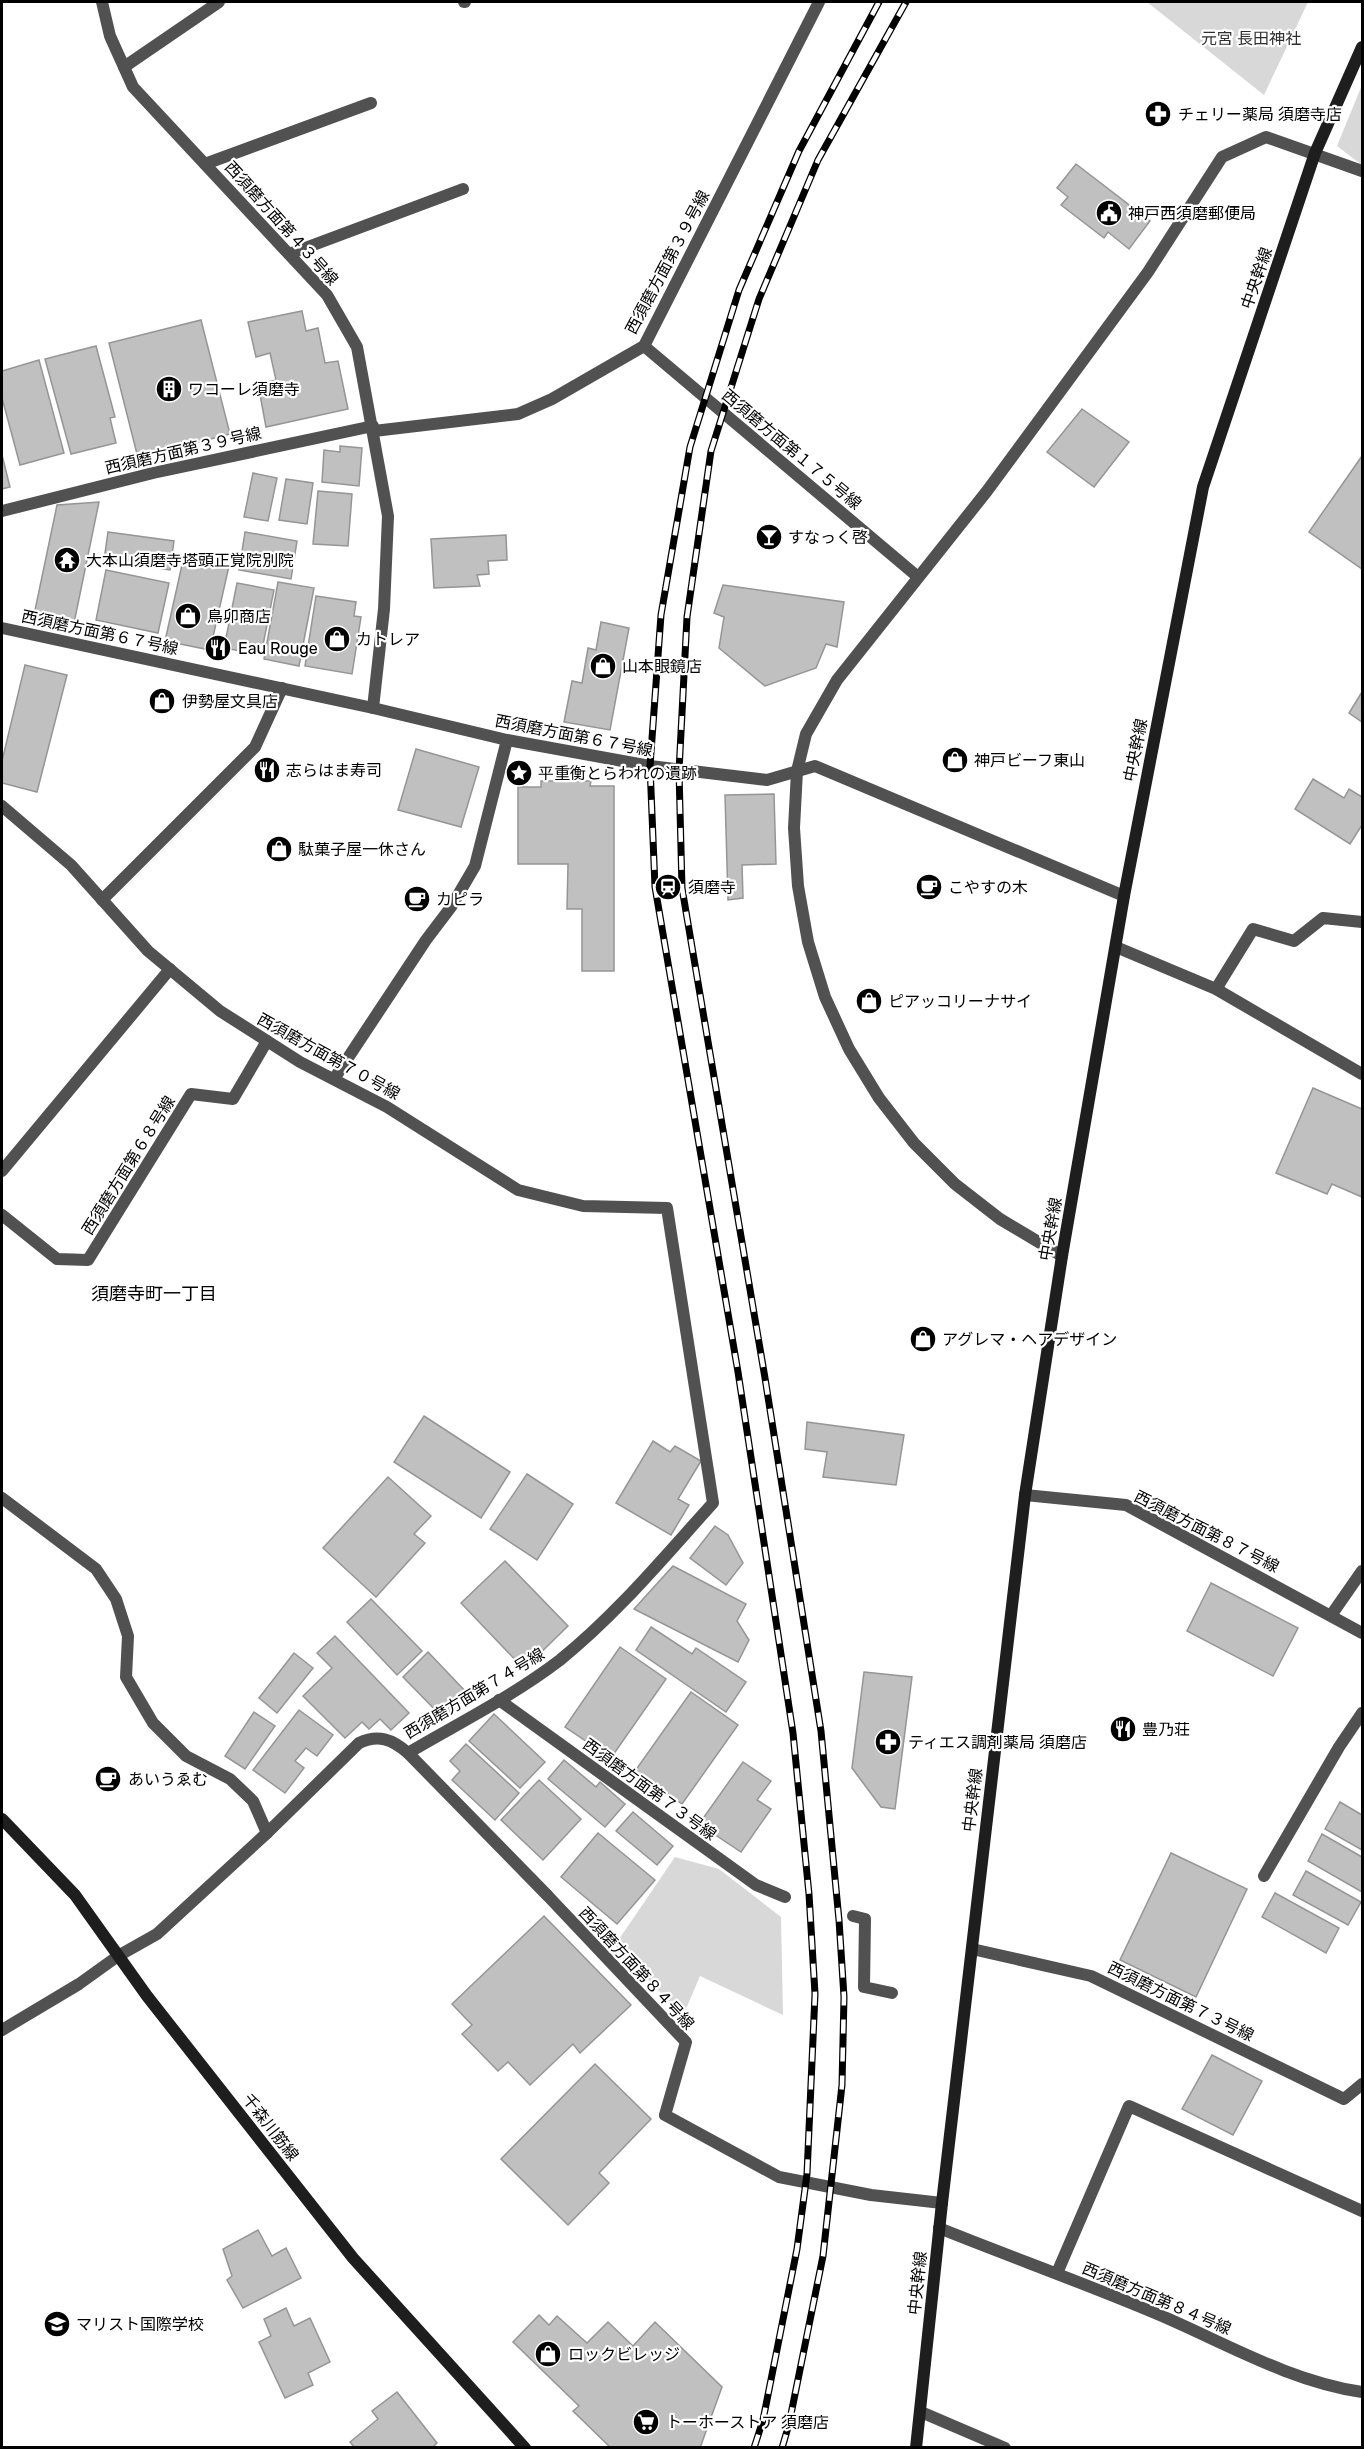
<svg xmlns="http://www.w3.org/2000/svg" width="1364" height="2449" viewBox="0 0 1364 2449" font-family="Rubik,'Noto Sans JP',sans-serif">
<style>
.green{fill:#d8d8d8}
.building{fill:#c0c0c0;stroke:#959595;stroke-width:1.5}
.lines{fill:none;stroke-linecap:round;stroke-linejoin:round}
.lane{stroke:#515151;stroke-width:12}
.street{stroke:#515151;stroke-width:12}
.secondary{stroke:#1e1e1e;stroke-width:12}
.rail-casing{stroke:#000;stroke-width:7}
.rail{stroke:#fff;stroke-width:4.5;stroke-dasharray:14;stroke-linecap:butt}
.labels{text-anchor:middle;stroke-width:4.5;stroke-linejoin:round;paint-order:stroke}
.park-label{font-size:16px;fill:#2f2f2f;stroke:#fff}
.poi-label{font-size:16px;fill:#000;stroke:#fff;text-anchor:start}
.street-label{font-size:16px;fill:#000;stroke:#fff}
.neighbourhood-label{font-size:18px;fill:#000;stroke:#fff}
</style>
<rect width="100%" height="100%" fill="#fff"/>
<g class="green">
<path d="M 1147,2 L 1308,2 L 1264,95 Z"/>
<path d="M 1362,85 L 1362,165 L 1337,146 Z"/>
<path d="M 675,1857 L 719,1869 L 781,1917 L 783,2015 L 700,1976 L 683,2016 L 615,1945 Z"/>
</g>
<g class="building">
<path d="M 1076,164 L 1150,221 L 1129,249 L 1108,232 L 1104,238 L 1061,205 L 1068,197 L 1057,188 Z"/>
<path d="M 302,311 L 306,331 L 318,328 L 325,363 L 338,361 L 348,409 L 266,427 L 258,384 L 276,380 L 270,353 L 256,357 L 248,322 Z"/>
<path d="M 201,320 L 230,434 L 138,458 L 109,343 Z"/>
<path d="M 96,346 L 115,417 L 110,418 L 116,443 L 71,454 L 45,359 Z"/>
<path d="M 39,360 L 64,453 L 20,465 L 2,398 L 2,371 Z"/>
<path d="M 1082,409 L 1129,442 L 1094,487 L 1047,452 Z"/>
<path d="M 340,446 L 362,448 L 359,486 L 322,482 L 324,450 L 340,452 Z"/>
<path d="M 2,455 L 10,487 L 2,489 Z"/>
<path d="M 1362,456 L 1362,569 L 1309,532 Z"/>
<path d="M 253,473 L 277,478 L 268,521 L 244,517 Z"/>
<path d="M 286,479 L 313,483 L 307,524 L 279,520 Z"/>
<path d="M 318,491 L 352,494 L 348,546 L 313,544 Z"/>
<path d="M 99,502 L 74,623 L 34,615 L 57,505 Z"/>
<path d="M 108,532 L 174,541 L 170,570 L 104,560 Z"/>
<path d="M 245,532 L 297,541 L 291,579 L 239,570 Z"/>
<path d="M 506,535 L 507,560 L 488,561 L 489,574 L 477,575 L 480,586 L 434,588 L 431,539 Z"/>
<path d="M 184,556 L 229,566 L 210,650 L 165,641 Z"/>
<path d="M 106,570 L 169,583 L 158,633 L 96,620 Z"/>
<path d="M 278,582 L 314,588 L 299,666 L 264,659 Z"/>
<path d="M 237,583 L 274,590 L 261,655 L 224,648 Z"/>
<path d="M 723,585 L 844,602 L 837,647 L 826,644 L 816,668 L 765,686 L 719,648 L 724,617 L 714,613 Z"/>
<path d="M 316,596 L 356,602 L 354,616 L 361,617 L 352,674 L 305,666 Z"/>
<path d="M 601,622 L 629,628 L 610,730 L 564,722 L 572,681 L 582,683 L 588,648 L 596,650 Z"/>
<path d="M 25,665 L 67,675 L 37,792 L 2,783 L 2,761 Z"/>
<path d="M 1362,692 L 1362,722 L 1349,713 Z"/>
<path d="M 416,749 L 479,767 L 461,827 L 398,810 Z"/>
<path d="M 1313,779 L 1344,798 L 1349,789 L 1362,797 L 1362,825 L 1350,844 L 1295,809 Z"/>
<path d="M 541,781 L 591,781 L 590,786 L 614,786 L 614,971 L 582,971 L 582,909 L 567,909 L 568,864 L 518,864 L 518,787 L 541,787 Z"/>
<path d="M 774,794 L 776,864 L 742,865 L 743,898 L 728,900 L 725,795 Z"/>
<path d="M 1313,1088 L 1362,1109 L 1362,1197 L 1332,1184 L 1327,1194 L 1276,1173 Z"/>
<path d="M 424,1416 L 510,1472 L 481,1518 L 394,1462 Z"/>
<path d="M 807,1422 L 904,1435 L 896,1485 L 823,1477 L 827,1452 L 805,1449 Z"/>
<path d="M 653,1441 L 670,1452 L 675,1446 L 701,1461 L 678,1499 L 689,1505 L 671,1535 L 616,1503 Z"/>
<path d="M 527,1474 L 573,1504 L 537,1560 L 490,1529 Z"/>
<path d="M 388,1477 L 431,1516 L 414,1534 L 425,1543 L 376,1597 L 323,1548 Z"/>
<path d="M 715,1526 L 728,1535 L 743,1563 L 726,1585 L 690,1558 Z"/>
<path d="M 505,1561 L 568,1626 L 524,1669 L 461,1603 Z"/>
<path d="M 673,1566 L 746,1604 L 737,1621 L 749,1640 L 738,1662 L 634,1609 Z"/>
<path d="M 1211,1583 L 1298,1628 L 1273,1676 L 1187,1631 Z"/>
<path d="M 371,1599 L 422,1651 L 397,1675 L 347,1622 Z"/>
<path d="M 651,1627 L 692,1654 L 696,1648 L 746,1682 L 726,1712 L 636,1650 Z"/>
<path d="M 335,1636 L 409,1713 L 391,1730 L 380,1719 L 369,1729 L 362,1722 L 345,1738 L 303,1696 L 332,1668 L 317,1653 Z"/>
<path d="M 620,1647 L 666,1679 L 611,1758 L 565,1727 Z"/>
<path d="M 428,1652 L 468,1694 L 443,1718 L 403,1677 Z"/>
<path d="M 294,1653 L 313,1668 L 277,1713 L 259,1698 Z"/>
<path d="M 864,1672 L 912,1677 L 895,1809 L 881,1807 L 852,1768 Z"/>
<path d="M 691,1692 L 738,1725 L 682,1804 L 635,1771 Z"/>
<path d="M 299,1710 L 333,1735 L 317,1756 L 306,1748 L 295,1761 L 304,1768 L 285,1793 L 253,1770 Z"/>
<path d="M 254,1712 L 275,1726 L 245,1769 L 225,1756 Z"/>
<path d="M 494,1714 L 545,1762 L 520,1788 L 469,1741 Z"/>
<path d="M 466,1744 L 519,1793 L 495,1820 L 452,1780 L 460,1771 L 450,1761 Z"/>
<path d="M 564,1760 L 596,1787 L 600,1782 L 625,1804 L 605,1827 L 548,1779 Z"/>
<path d="M 743,1762 L 771,1781 L 757,1800 L 771,1809 L 741,1852 L 699,1824 Z"/>
<path d="M 539,1780 L 581,1819 L 543,1860 L 501,1820 Z"/>
<path d="M 1340,1802 L 1362,1815 L 1362,1850 L 1325,1829 Z"/>
<path d="M 633,1812 L 673,1846 L 657,1865 L 616,1831 Z"/>
<path d="M 598,1833 L 655,1880 L 617,1924 L 561,1877 Z"/>
<path d="M 1322,1834 L 1362,1857 L 1362,1892 L 1308,1861 Z"/>
<path d="M 1171,1853 L 1247,1889 L 1196,1997 L 1120,1960 Z"/>
<path d="M 1306,1871 L 1361,1902 L 1348,1925 L 1293,1895 Z"/>
<path d="M 1275,1893 L 1339,1928 L 1326,1953 L 1262,1917 Z"/>
<path d="M 544,1916 L 631,2005 L 580,2053 L 573,2044 L 530,2085 L 508,2062 L 498,2071 L 462,2034 L 472,2025 L 452,2004 Z"/>
<path d="M 1212,2055 L 1262,2081 L 1233,2135 L 1182,2109 Z"/>
<path d="M 595,2064 L 651,2119 L 599,2173 L 609,2183 L 568,2225 L 501,2159 Z"/>
<path d="M 258,2230 L 272,2256 L 286,2248 L 301,2278 L 243,2308 L 227,2280 L 232,2276 L 223,2249 Z"/>
<path d="M 286,2308 L 294,2326 L 310,2318 L 330,2362 L 308,2373 L 313,2385 L 285,2398 L 259,2342 L 271,2336 L 264,2319 Z"/>
<path d="M 539,2315 L 549,2325 L 557,2316 L 587,2343 L 608,2322 L 633,2346 L 655,2322 L 722,2387 L 700,2448 L 611,2448 L 573,2411 L 579,2406 L 513,2342 Z"/>
<path d="M 397,2392 L 437,2443 L 432,2448 L 355,2448 L 350,2442 L 378,2419 L 372,2411 Z"/>
</g>
<g class="lines">
<g class="lane">
<path d="M 644,346 L 918,577"/>
<path d="M 2,806 L 71,865 L 148,951 L 220,1011 L 300,1062 L 387,1107 L 518,1190 L 583,1206 L 667,1208 L 713,1503 C 664,1557 617,1614 560,1660 C 513,1696 459,1723 408,1753 C 392,1739 378,1734 359,1743 L 267,1833 L 157,1934 L 118,1956"/>
<path d="M 102,900 L 255,747 L 282,688"/>
<path d="M 334,1079 L 426,940 L 451,907 L 475,866 L 507,740"/>
<path d="M 2,1171 L 170,969"/>
<path d="M 2,1215 L 57,1259 L 88,1260 L 191,1094 L 233,1099 L 267,1041"/>
<path d="M 2,1498 L 96,1569 L 116,1599 L 128,1636 L 126,1677 L 153,1723 L 186,1756 L 230,1779 L 253,1801 L 267,1833"/>
<path d="M 1332,1614 L 1362,1571"/>
<path d="M 499,1700 L 756,1885 L 785,1897"/>
<path d="M 408,1753 L 547,1895"/>
<path d="M 853,1916 L 865,1919 L 864,1987 L 892,1993"/>
<path d="M 1057,2273 L 1129,2106 L 1362,2211"/>
</g>
<g class="street">
<path d="M 102,2 L 110,36 L 133,87 L 327,295 L 357,347 L 388,516 L 384,609 L 373,708"/>
<path d="M 464,2 L 465,2"/>
<path d="M 124,67 L 219,2"/>
<path d="M 205,164 L 371,103"/>
<path d="M 289,254 L 463,189"/>
<path d="M 374,431 L 518,414 L 552,399 L 644,346 L 819,2"/>
<path d="M 2,511 L 153,473 L 373,426"/>
<path d="M 2,628 L 373,708 L 507,740 L 650,766 L 767,780 L 815,766 L 1124,896"/>
<path d="M 1116,947 L 1216,989 L 1362,1074"/>
<path d="M 1216,989 L 1253,929 L 1294,941 L 1323,918 L 1362,922"/>
<path d="M 1062,1256 L 1000,1219 L 955,1184 L 914,1143 L 879,1098 L 849,1049 L 825,997 L 808,942 L 798,886 L 794,828 L 797,771 L 806,734 L 837,680 L 987,491 L 1148,272 L 1222,157 L 1266,137 L 1362,171"/>
<path d="M 1025,1495 L 1126,1505 L 1362,1633"/>
<path d="M 1264,1876 L 1339,1747 L 1362,1713"/>
<path d="M 547,1895 L 686,2042 L 665,2115 L 779,2177 L 871,2195 L 942,2203"/>
<path d="M 972,1949 L 1091,1976 L 1344,2099 L 1362,2084"/>
<path d="M 2,2030 L 79,1984 L 118,1956"/>
<path d="M 939,2228 C 1011,2257 1084,2283 1155,2313 C 1224,2342 1288,2381 1362,2392"/>
<path d="M 921,2412 L 1005,2448"/>
</g>
<g class="secondary">
<path d="M 2,1819 L 75,1895 L 147,1996 L 353,2258 L 525,2448"/>
<path d="M 916,2448 L 942,2203 L 1025,1495 L 1062,1256 L 1124,896 L 1203,487 L 1315,153 L 1362,47"/>
</g>
<defs>
<g id="rail">
<path d="M 754,2448 L 763,2420 L 797,2249 L 807,2174 L 815,1994 L 809,1894 L 793,1733 L 738,1372 L 655,887 L 650,766 L 661,615 L 690,447 L 739,290 L 799,151 L 879,2"/>
<path d="M 782,2448 L 789,2424 L 823,2256 L 842,2085 L 844,1997 L 839,1920 L 821,1731 L 765,1378 L 682,888 L 679,771 L 687,617 L 711,451 L 759,299 L 818,160 L 906,2"/>
</g>
</defs>
<use href="#rail" class="rail-casing"/>
<use href="#rail" class="rail"/>
</g>
<defs>
<symbol id="pharmacy-disc" viewBox="-11 -11 22 22"><circle r="9.5" fill="#000" stroke="#fff"/><path d="M-2-6h4v4h4v4h-4v4h-4v-4h-4v-4h4Z" fill="#fff"/></symbol>
<symbol id="civic-disc" viewBox="-11 -11 22 22"><circle r="9.5" fill="#000" stroke="#fff"/><path d="M-.6-6.5H3V-4.5H.6V-3L4-1V1h2V6H-6V1h2V-1L-.6-3ZM-1.2 2.5V6h2.4V2.5Z" fill="#fff"/></symbol>
<symbol id="building-disc" viewBox="-11 -11 22 22"><circle r="9.5" fill="#000" stroke="#fff"/><path d="M-4-6H4V6H1V3H-1V6H-4ZM-2.5-4.3h1.7v1.8h-1.7ZM.8-4.3h1.7v1.8H.8ZM-2.5-1h1.7V.8h-1.7ZM.8-1h1.7V.8H.8Z" fill="#fff"/></symbol>
<symbol id="bar-disc" viewBox="-11 -11 22 22"><circle r="9.5" fill="#000" stroke="#fff"/><path d="M-6-5H6L.8 .8V4.5H3.5V6h-7V4.5H-.8V.8Z" fill="#fff"/></symbol>
<symbol id="temple-disc" viewBox="-11 -11 22 22"><circle r="9.5" fill="#000" stroke="#fff"/><path d="M0-6L5-2H3V0L6.5 2.5H4V6H1.5V3h-3V6H-4V2.5H-6.5L-3 0V-2H-5Z" fill="#fff"/></symbol>
<symbol id="shop-disc" viewBox="-11 -11 22 22"><circle r="9.5" fill="#000" stroke="#fff"/><path d="M-5-2.5h2.3a2.7 3.5 0 0 1 5.4 0H5L5.5 6h-11ZM-1.5-2.5h3a1.5 2.3 0 0 0-3 0Z" fill="#fff"/></symbol>
<symbol id="restaurant-disc" viewBox="-11 -11 22 22"><circle r="9.5" fill="#000" stroke="#fff"/><path d="M-5-6h1v4h1v-4h1v4h1v-4h1v5L-1.5 .5V6h-2V.5L-5-1ZM5-6V6H3V1.5H1.5Q1.5-4 5-6Z" fill="#fff"/></symbol>
<symbol id="sight-disc" viewBox="-11 -11 22 22"><circle r="9.5" fill="#000" stroke="#fff"/><path d="M0-6L1.8-2.2L6-1.7L2.9 1.2L3.7 5.4L0 3.3L-3.7 5.4L-2.9 1.2L-6-1.7L-1.8-2.2Z" fill="#fff"/></symbol>
<symbol id="station-disc" viewBox="-11 -11 22 22"><circle r="9.5" fill="#000" stroke="#fff"/><path d="M-3-6H3Q5-6 5-4V2Q5 4 3 4L4.5 6H3L1.5 4h-3L-3 6H-4.5L-3 4Q-5 4-5 2V-4Q-5-6-3-6ZM-3.5-4v3h7v-3ZM-3.5 1v1.5H-2V1ZM2 1v1.5H3.5V1Z" fill="#fff"/></symbol>
<symbol id="cafe-disc" viewBox="-11 -11 22 22"><circle r="9.5" fill="#000" stroke="#fff"/><path d="M-5.5-4.5H6V0H3Q3 3.5 0 3.5H-2.5Q-5.5 3.5-5.5 0ZM3-3.2v2h1.7v-2ZM-6 4.5H4V6H-6Z" fill="#fff"/></symbol>
<symbol id="school-disc" viewBox="-11 -11 22 22"><circle r="9.5" fill="#000" stroke="#fff"/><path d="M0-5L7-2L0 1L-7-2ZM-4 1L0 2.5L4 1V4Q0 6-4 4Z" fill="#fff"/></symbol>
<symbol id="supermarket-disc" viewBox="-11 -11 22 22"><circle r="9.5" fill="#000" stroke="#fff"/><path d="M-6-5.5h2.5l.6 2H6L4.5 2H-2.5L-4.4-4H-6ZM-1.5 3.2a1.3 1.3 0 1 0 .1 0ZM3 3.2a1.3 1.3 0 1 0 .1 0Z" fill="#fff"/></symbol>
</defs>
<g fill-rule="evenodd">
<use href="#pharmacy-disc" x="1143" y="99" width="30" height="30"/>
<use href="#civic-disc" x="1094" y="198" width="30" height="30"/>
<use href="#building-disc" x="154" y="374" width="30" height="30"/>
<use href="#bar-disc" x="754" y="522" width="30" height="30"/>
<use href="#temple-disc" x="52" y="545" width="30" height="30"/>
<use href="#shop-disc" x="173" y="601" width="30" height="30"/>
<use href="#shop-disc" x="322" y="624" width="30" height="30"/>
<use href="#restaurant-disc" x="203" y="633" width="30" height="30"/>
<use href="#shop-disc" x="588" y="651" width="30" height="30"/>
<use href="#shop-disc" x="147" y="686" width="30" height="30"/>
<use href="#shop-disc" x="940" y="745" width="30" height="30"/>
<use href="#restaurant-disc" x="252" y="755" width="30" height="30"/>
<use href="#sight-disc" x="504" y="758" width="30" height="30"/>
<use href="#shop-disc" x="264" y="834" width="30" height="30"/>
<use href="#station-disc" x="653" y="872" width="30" height="30"/>
<use href="#cafe-disc" x="914" y="872" width="30" height="30"/>
<use href="#cafe-disc" x="402" y="884" width="30" height="30"/>
<use href="#shop-disc" x="854" y="986" width="30" height="30"/>
<use href="#shop-disc" x="908" y="1324" width="30" height="30"/>
<use href="#restaurant-disc" x="1108" y="1714" width="30" height="30"/>
<use href="#pharmacy-disc" x="873" y="1727" width="30" height="30"/>
<use href="#cafe-disc" x="93" y="1764" width="30" height="30"/>
<use href="#school-disc" x="42" y="2309" width="30" height="30"/>
<use href="#shop-disc" x="533" y="2339" width="30" height="30"/>
<use href="#supermarket-disc" x="631" y="2407" width="30" height="30"/>
</g>
<g class="labels">
<g class="park-label">
<text x="1251" y="44">元宮 長田神社</text>
</g>
<g class="poi-label">
<text x="1178" y="120">チェリー薬局 須磨寺店</text>
<text x="1128" y="219">神戸西須磨郵便局</text>
<text x="188" y="395">ワコーレ須磨寺</text>
<text x="788" y="543">すなっく啓</text>
<text x="86" y="566">大本山須磨寺塔頭正覚院別院</text>
<text x="207" y="622">鳥卯商店</text>
<text x="356" y="645">カトレア</text>
<text x="238" y="654">Eau Rouge</text>
<text x="622" y="672">山本眼鏡店</text>
<text x="182" y="707">伊勢屋文具店</text>
<text x="974" y="766">神戸ビーフ東山</text>
<text x="286" y="776">志らはま寿司</text>
<text x="538" y="779">平重衡とらわれの遺跡</text>
<text x="298" y="855">駄菓子屋一休さん</text>
<text x="688" y="893">須磨寺</text>
<text x="948" y="893">こやすの木</text>
<text x="436" y="905">カピラ</text>
<text x="888" y="1007">ピアッコリーナサイ</text>
<text x="942" y="1345">アグレマ・ヘアデザイン</text>
<text x="1142" y="1735">豊乃荘</text>
<text x="908" y="1748">ティエス調剤薬局 須磨店</text>
<text x="128" y="1785">あいうゑむ</text>
<text x="76" y="2330">マリスト国際学校</text>
<text x="568" y="2360">ロックビレッジ</text>
<text x="666" y="2428">トーホーストア 須磨店</text>
</g>
<g class="street-label">
<text transform="translate(282 223) rotate(48)" y="6">西須磨方面第４３号線</text>
<text transform="translate(667 262) rotate(-62)" y="6">西須磨方面第３９号線</text>
<text transform="translate(1256 278) rotate(-71)" y="6">中央幹線</text>
<text transform="translate(792 449) rotate(40)" y="6">西須磨方面第１７５号線</text>
<text transform="translate(183 450) rotate(-13)" y="6">西須磨方面第３９号線</text>
<text transform="translate(100 632) rotate(12)" y="6">西須磨方面第６７号線</text>
<text transform="translate(574 735) rotate(11)" y="6">西須磨方面第６７号線</text>
<text transform="translate(1135 750) rotate(-79)" y="6">中央幹線</text>
<text transform="translate(329 1056) rotate(29)" y="6">西須磨方面第７０号線</text>
<text transform="translate(128 1165) rotate(-58)" y="6">西須磨方面第６８号線</text>
<text transform="translate(1050 1229) rotate(-80)" y="6">中央幹線</text>
<text transform="translate(1207 1531) rotate(27)" y="6">西須磨方面第８７号線</text>
<text transform="translate(474 1693) rotate(-31)" y="6">西須磨方面第７４号線</text>
<text transform="translate(650 1789) rotate(36)" y="6">西須磨方面第７３号線</text>
<text transform="translate(972 1800) rotate(-83)" y="6">中央幹線</text>
<text transform="translate(637 1968) rotate(47)" y="6">西須磨方面第８４号線</text>
<text transform="translate(1181 2001) rotate(26)" y="6">西須磨方面第７３号線</text>
<text transform="translate(271 2127) rotate(52)" y="6">千森川筋線</text>
<text transform="translate(917 2283) rotate(-84)" y="6">中央幹線</text>
<text transform="translate(1157 2298) rotate(23)" y="6">西須磨方面第８４号線</text>
</g>
<g class="neighbourhood-label">
<text x="154" y="1300">須磨寺町一丁目</text>
</g>
</g>
<rect width="1364" height="2449" fill="none" stroke="#000000" stroke-width="6"/>
</svg>
